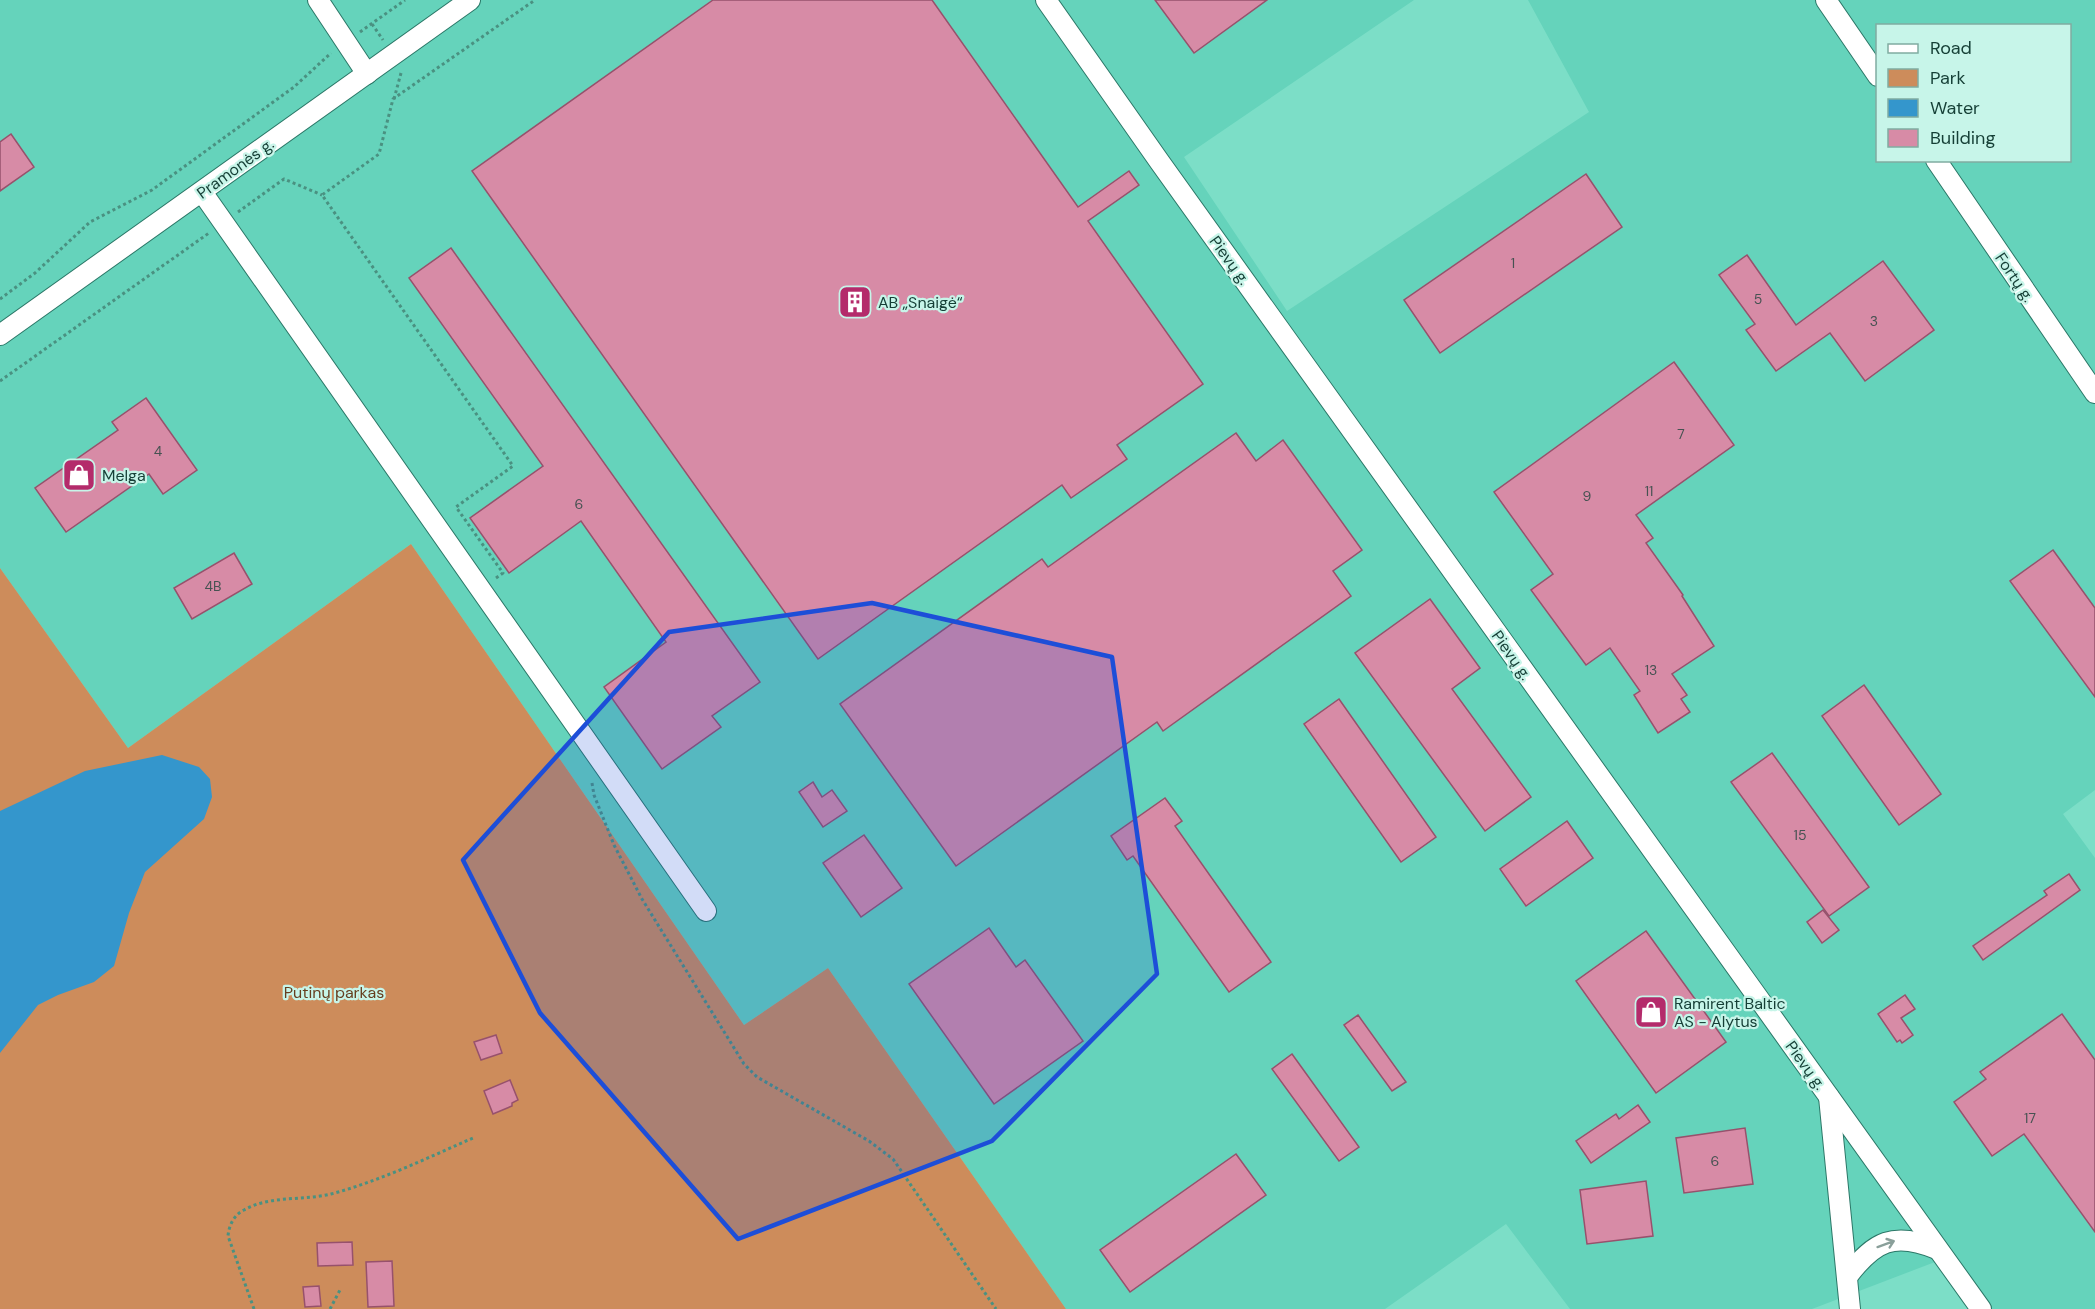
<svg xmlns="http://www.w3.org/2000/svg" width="2095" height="1309" viewBox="0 0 2095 1309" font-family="'DM Sans',sans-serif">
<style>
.built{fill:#65d3bb;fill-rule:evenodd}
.green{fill:#cd8c5b}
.water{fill:#3496cc}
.building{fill:#d78ba6;stroke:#97516c;stroke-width:1.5}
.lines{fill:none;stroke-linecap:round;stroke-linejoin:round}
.minor-casing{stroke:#2c7868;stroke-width:22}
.path{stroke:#4a9181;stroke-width:3;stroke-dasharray:3 3;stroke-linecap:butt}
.minor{stroke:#fff;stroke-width:20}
.oneway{stroke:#8a9f9a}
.marked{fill:#1d4ed8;fill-opacity:0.2;stroke:#1d4ed8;stroke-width:4.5;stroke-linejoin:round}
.labels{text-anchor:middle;stroke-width:4.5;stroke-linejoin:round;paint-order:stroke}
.number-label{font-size:14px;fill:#465252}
.street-label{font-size:16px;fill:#153f36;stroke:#c7f5e9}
.poi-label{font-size:16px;fill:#153f36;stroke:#c7f5e9;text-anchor:start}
.park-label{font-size:16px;fill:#663e1f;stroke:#c7f5e9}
</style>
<rect width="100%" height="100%" fill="#7cdec7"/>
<path class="built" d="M 0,0 L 1414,0 L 1184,157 L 1287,311 L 1589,112 L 1528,0 L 2095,0 L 2095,790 L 2063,814 L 2095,858 L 2095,1309 L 1970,1309 L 1935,1262 L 1812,1309 L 1570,1309 L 1506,1224 L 1385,1309 L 1066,1309 L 828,968 L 744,1025 L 411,544 L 128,748 L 0,568 ZM 1878,26 L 2070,26 L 2070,160 L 1878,160 Z"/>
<path class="green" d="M 411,544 L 744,1025 L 828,968 L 1066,1309 L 0,1309 L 0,568 L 128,748 Z"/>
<path class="water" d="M 162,755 L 199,767 L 210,779 L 212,797 L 204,819 L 145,872 L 129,913 L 114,966 L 94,982 L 58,995 L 38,1005 L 0,1053 L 0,811 L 85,771 Z"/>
<g class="building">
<path d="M 713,0 L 932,0 L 1078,207 L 1129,171 L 1139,185 L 1088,221 L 1203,384 L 1117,445 L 1127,459 L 1071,498 L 1062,485 L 818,659 L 472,171 Z"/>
<path d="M 1155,0 L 1267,0 L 1194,53 Z"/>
<path d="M 11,134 L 34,167 L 0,191 L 0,142 Z"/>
<path d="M 1586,174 L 1622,227 L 1440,353 L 1404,300 Z"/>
<path d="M 451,248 L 760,682 L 712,716 L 721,727 L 662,769 L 604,687 L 666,642 L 581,521 L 509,573 L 470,518 L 543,466 L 409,278 Z"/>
<path d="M 1747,255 L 1796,325 L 1883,261 L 1934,330 L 1865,381 L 1830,333 L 1776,371 L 1746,330 L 1755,324 L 1719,275 Z"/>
<path d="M 1674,362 L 1734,445 L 1636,515 L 1653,538 L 1646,543 L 1683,595 L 1682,596 L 1714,646 L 1672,674 L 1687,695 L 1681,699 L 1690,712 L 1658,733 L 1634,695 L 1640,691 L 1610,648 L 1586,665 L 1531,590 L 1553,574 L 1494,492 Z"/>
<path d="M 146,398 L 197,470 L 163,494 L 149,474 L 66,532 L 35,488 L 118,430 L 112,422 Z"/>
<path d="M 1236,433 L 1256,461 L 1283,440 L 1362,550 L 1333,571 L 1351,596 L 1163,731 L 1157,722 L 956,866 L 840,704 L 1042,559 L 1048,567 Z"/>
<path d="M 2053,550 L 2095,608 L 2095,697 L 2010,581 Z"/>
<path d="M 234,553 L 252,584 L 192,619 L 174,588 Z"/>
<path d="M 1430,599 L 1480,668 L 1452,689 L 1531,797 L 1485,831 L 1355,653 Z"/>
<path d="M 1864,685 L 1941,794 L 1899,825 L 1822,716 Z"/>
<path d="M 1339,699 L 1436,837 L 1401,862 L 1304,724 Z"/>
<path d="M 1772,753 L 1869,887 L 1829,916 L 1731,782 Z"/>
<path d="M 813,782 L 822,797 L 832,790 L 847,811 L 823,827 L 799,792 Z"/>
<path d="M 1165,798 L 1182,821 L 1175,826 L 1271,962 L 1229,992 L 1133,856 L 1127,860 L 1111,836 Z"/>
<path d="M 1567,821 L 1593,858 L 1526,906 L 1500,869 Z"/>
<path d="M 864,835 L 902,888 L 861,917 L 823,863 Z"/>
<path d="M 2069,874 L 2080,890 L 1983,960 L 1973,946 L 2047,895 L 2044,891 Z"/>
<path d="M 1823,910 L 1839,930 L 1822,943 L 1807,922 Z"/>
<path d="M 989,928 L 1016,967 L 1025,960 L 1083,1041 L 994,1104 L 909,984 Z"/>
<path d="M 1646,931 L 1726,1042 L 1656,1093 L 1576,981 Z"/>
<path d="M 1905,995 L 1915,1009 L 1901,1018 L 1913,1035 L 1902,1043 L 1900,1040 L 1897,1042 L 1878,1014 Z"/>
<path d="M 2062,1014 L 2095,1060 L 2095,1232 L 2024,1134 L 1992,1156 L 1954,1102 L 1986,1079 L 1980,1072 Z"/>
<path d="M 1358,1015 L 1406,1082 L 1392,1091 L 1344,1025 Z"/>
<path d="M 496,1035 L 502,1053 L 481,1060 L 474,1042 Z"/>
<path d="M 1292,1054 L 1359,1147 L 1339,1161 L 1272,1069 Z"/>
<path d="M 510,1080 L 518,1100 L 512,1103 L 512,1106 L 493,1114 L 484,1091 Z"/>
<path d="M 1638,1105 L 1650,1122 L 1591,1163 L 1576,1141 L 1616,1114 L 1619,1119 Z"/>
<path d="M 1745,1128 L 1753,1184 L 1684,1193 L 1676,1138 Z"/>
<path d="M 1236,1154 L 1266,1195 L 1130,1292 L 1100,1250 Z"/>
<path d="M 1646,1181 L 1653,1236 L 1587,1244 L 1580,1190 Z"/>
<path d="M 352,1242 L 353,1265 L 318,1266 L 317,1243 Z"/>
<path d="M 392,1261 L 394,1306 L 368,1307 L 366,1262 Z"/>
<path d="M 319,1286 L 321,1306 L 305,1307 L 303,1287 Z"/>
</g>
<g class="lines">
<defs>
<g id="minor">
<path d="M 318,0 L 367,74"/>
<path d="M 1046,0 L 1159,161 L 1981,1309"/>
<path d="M 1826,0 L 1878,76"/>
<path d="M 1936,160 L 2095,393"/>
<path d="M 202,192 L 706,911"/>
<path d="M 0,335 L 470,0"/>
<path d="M 1829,1097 L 1850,1309"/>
<path d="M 1847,1277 C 1874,1241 1894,1231 1937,1249"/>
</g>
</defs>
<use href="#minor" class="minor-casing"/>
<g class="path">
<path d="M 372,24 L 383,40"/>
<path d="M 360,32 L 405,0"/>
<path d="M 394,99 L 401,73"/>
<path d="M 238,212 L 284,179 L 322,195"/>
<path d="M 0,299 L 35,273 L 90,222 L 152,190 L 294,87 L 331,53"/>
<path d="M 0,381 L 209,233"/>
<path d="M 496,578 L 503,573 L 456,507 L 513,466 L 322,195 L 379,154 L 393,99 L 535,0"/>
<path d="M 592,783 L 594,795 L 614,845 L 642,899 L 744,1064 L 757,1077 L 869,1141 L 893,1159 L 996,1309"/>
<path d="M 254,1309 L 228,1236 C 229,1225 234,1215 244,1210 C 270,1195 303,1201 331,1194 C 380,1181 427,1158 473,1138"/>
<path d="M 330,1309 L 340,1290"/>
</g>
<use href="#minor" class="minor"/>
</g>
<defs><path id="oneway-shaft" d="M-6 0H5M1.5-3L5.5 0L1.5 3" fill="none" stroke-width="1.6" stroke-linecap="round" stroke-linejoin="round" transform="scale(1.5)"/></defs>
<use class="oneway" href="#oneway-shaft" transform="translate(1886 1244) rotate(-20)"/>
<path class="marked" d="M 872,603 L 1112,657 L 1157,974 L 992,1141 L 738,1239 L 540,1013 L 463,860 L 669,632 Z"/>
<defs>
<symbol id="building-square" viewBox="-11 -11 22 22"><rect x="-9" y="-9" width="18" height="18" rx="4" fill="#b42b6b" stroke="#c7f5e9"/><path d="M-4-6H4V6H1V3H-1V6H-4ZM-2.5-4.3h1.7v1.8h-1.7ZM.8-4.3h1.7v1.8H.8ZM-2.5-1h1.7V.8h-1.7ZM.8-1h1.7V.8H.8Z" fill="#fff"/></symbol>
<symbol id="shop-square" viewBox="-11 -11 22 22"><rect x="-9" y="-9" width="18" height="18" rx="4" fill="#b42b6b" stroke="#c7f5e9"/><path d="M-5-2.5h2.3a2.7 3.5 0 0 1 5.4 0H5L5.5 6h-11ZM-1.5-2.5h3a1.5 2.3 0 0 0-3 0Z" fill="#fff"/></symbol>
</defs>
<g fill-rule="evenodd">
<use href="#building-square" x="836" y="283" width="38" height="38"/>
<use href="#shop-square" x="60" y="456" width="38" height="38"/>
<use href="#shop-square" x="1632" y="993" width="38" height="38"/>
</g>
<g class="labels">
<g class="number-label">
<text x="1513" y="268">1</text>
<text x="1758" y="304">5</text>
<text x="1874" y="326">3</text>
<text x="1681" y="439">7</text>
<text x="158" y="456">4</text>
<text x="1649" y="496">11</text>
<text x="1587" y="501">9</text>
<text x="579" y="509">6</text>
<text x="213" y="591">4B</text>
<text x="1651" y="675">13</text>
<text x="1800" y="840">15</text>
<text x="2030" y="1123">17</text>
<text x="1715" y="1166">6</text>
</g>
<g class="street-label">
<text transform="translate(235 168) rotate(-36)" y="6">Pramonės g.</text>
<text transform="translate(1230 260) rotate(54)" y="6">Pievų g.</text>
<text transform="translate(2015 277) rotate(56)" y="6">Fortų g.</text>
<text transform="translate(1512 655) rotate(55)" y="6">Pievų g.</text>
<text transform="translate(1806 1065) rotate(54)" y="6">Pievų g.</text>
</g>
<g class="poi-label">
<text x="878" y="308">AB „Snaigė“</text>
<text x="102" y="481">Melga</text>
<text x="1674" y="1009">Ramirent Baltic<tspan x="1674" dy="18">AS - Alytus</tspan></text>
</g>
<g class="park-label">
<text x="334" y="998">Putinų parkas</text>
</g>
</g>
<rect x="1876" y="24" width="195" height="138" fill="#c7f5e9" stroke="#80aca1" stroke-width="1.5"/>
<rect x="1888" y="44" width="30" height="9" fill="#ffffff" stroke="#80aca1" stroke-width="1.5"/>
<text x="1930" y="54" font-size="18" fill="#153f36">Road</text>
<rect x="1888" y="69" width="30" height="18" fill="#cd8c5b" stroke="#80aca1" stroke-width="1.5"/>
<text x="1930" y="84" font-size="18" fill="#153f36">Park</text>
<rect x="1888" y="99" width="30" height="18" fill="#3496cc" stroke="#80aca1" stroke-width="1.5"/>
<text x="1930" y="114" font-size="18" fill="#153f36">Water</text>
<rect x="1888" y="129" width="30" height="18" fill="#d78ba6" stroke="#80aca1" stroke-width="1.5"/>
<text x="1930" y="144" font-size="18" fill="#153f36">Building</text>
</svg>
